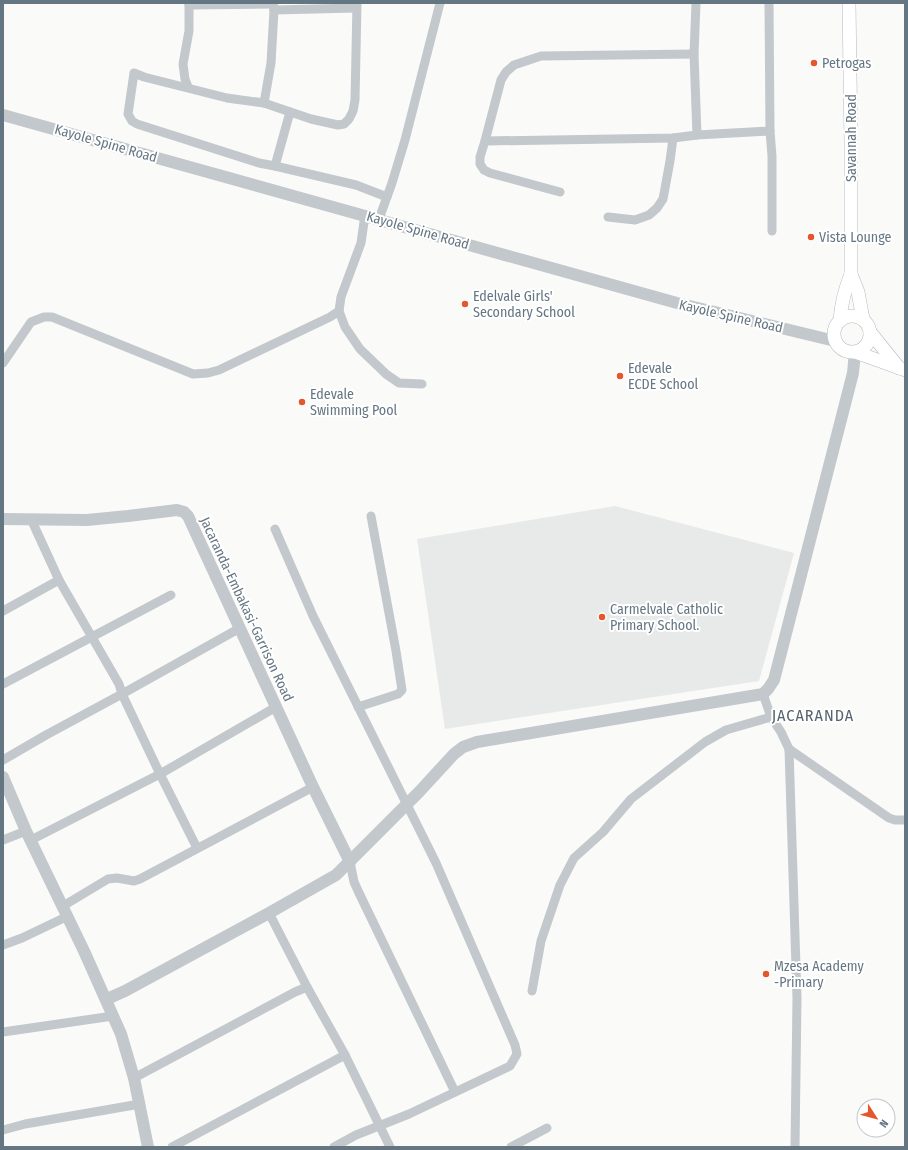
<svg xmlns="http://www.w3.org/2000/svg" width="908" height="1150" viewBox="0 0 908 1150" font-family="'Fira Sans Condensed',sans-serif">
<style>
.built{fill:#e8e9e9}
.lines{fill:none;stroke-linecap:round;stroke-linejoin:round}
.secondary-casing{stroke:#b3babf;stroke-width:14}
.minor{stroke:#c3c8cc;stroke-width:9}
.tertiary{stroke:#c3c8cc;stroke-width:12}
.secondary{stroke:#fff;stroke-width:13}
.poi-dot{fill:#e4572e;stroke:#fff;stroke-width:1.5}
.labels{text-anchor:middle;stroke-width:4;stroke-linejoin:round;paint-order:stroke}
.poi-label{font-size:14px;fill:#657683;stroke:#fff;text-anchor:start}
.street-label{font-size:14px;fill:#657683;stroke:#fff}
.quarter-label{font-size:16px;letter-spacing:1px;fill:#57646e;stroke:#fff}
</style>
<rect width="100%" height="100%" fill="#fafaf8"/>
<path class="built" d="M 615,506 L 794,553 L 759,681 L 445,729 L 417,539 Z"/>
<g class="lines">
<defs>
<g id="secondary">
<path d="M 849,3 L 851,144 L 851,274 L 858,292 L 863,319"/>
<circle cx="852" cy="334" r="18"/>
<path d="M 840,321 C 841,304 845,289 851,274"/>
<path d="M 870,332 L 899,368"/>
<path d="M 855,352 L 905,370"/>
</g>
</defs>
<use href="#secondary" class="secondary-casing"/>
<g class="minor">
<path d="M 273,3 L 274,10 L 356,8"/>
<path d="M 357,3 L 355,100 L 353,111 L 349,119 L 344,124 L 338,125 L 311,119 L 264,103 L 227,98 L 144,77 L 134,73 L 128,114 L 132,121 L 137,124 L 259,163 L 275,166 L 356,185 L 387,197"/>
<path d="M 696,3 L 694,54 L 697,135"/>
<path d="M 769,3 L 770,131 L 772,156 L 772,231"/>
<path d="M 189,5 L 273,4"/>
<path d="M 188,87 L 185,79 L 183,64 L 189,31 L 189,3"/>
<path d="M 264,103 L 271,63 L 274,10"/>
<path d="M 485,141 L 673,138 L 697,135 L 770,131"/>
<path d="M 275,166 L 290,112"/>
<path d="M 560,192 L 490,173 L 484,170 L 480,164 L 480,157 L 485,141 L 501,80 L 506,72 L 514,65 L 541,56 L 694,54"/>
<path d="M 608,217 L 635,220 L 649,215 L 657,208 L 663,199 L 670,161 L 673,138"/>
<path d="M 379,219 L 392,183 L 405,140 L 440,3"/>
<path d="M 339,311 L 345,327 L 360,349 L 386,374 L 399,383 L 422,384"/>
<path d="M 3,363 L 31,322 L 44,317 L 52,317 L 193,374 L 208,373 L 219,370 L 330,317 L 339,311 L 341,297 L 361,243 L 365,215"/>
<path d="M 31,519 L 59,580 L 119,684 L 122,694 L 160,774 L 197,848"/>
<path d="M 275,529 L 313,616 L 436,863 L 515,1045 L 517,1054 L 510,1066 L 409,1114 L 356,1135 L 334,1147"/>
<path d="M 3,611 L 59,580"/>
<path d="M 3,684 L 171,595"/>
<path d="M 763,694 L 771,717 L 781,732 L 789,749 L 889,818 L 895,820 L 905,820"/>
<path d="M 358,707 L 398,694 L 402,690 L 396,651 L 371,516"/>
<path d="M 789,749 L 797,998 L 795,1147"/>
<path d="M 3,760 L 46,735 L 122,694 L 240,628"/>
<path d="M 3,840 L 26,831"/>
<path d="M 31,840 L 160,774 L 276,707"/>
<path d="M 350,862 L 354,882 L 360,895 L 455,1092"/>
<path d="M 63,906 L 108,879 L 117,878 L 134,881 L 140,879 L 313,787"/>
<path d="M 269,913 L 307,987 L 345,1055 L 390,1147"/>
<path d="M 3,945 L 22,938 L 68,916"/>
<path d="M 532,991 L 541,941 L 560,885 L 574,858 L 603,832 L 631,799 L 705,742 L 726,730 L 771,717"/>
<path d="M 3,1032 L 113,1016"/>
<path d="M 134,1078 L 295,992 L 307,987"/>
<path d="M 3,1130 L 25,1124 L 140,1104"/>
<path d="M 172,1147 L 345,1055"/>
<path d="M 511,1147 L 547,1128"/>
</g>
<g class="tertiary">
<path d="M 3,115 L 677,303 L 835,341"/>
<path d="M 3,519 L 87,520 L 128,516 L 177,510 L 184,512 L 188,516 L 313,787 L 350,862"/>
<path d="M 3,777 L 26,831 L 84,951 L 121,1034 L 134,1078 L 148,1147"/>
<path d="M 107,999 L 125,991 L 269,913 L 336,875 L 419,792 L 454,754 L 463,747 L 477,742 L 501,738 L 763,694 L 768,689 L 774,680 L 853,373 L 855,352"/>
</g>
<use href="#secondary" class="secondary"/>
</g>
<g class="poi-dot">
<circle cx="814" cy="63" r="4"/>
<circle cx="811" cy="237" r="4"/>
<circle cx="465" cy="304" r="4"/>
<circle cx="620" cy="376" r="4"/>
<circle cx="302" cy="402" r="4"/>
<circle cx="602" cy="617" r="4"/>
<circle cx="766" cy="974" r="4"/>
</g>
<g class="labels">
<g class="poi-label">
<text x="822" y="68">Petrogas</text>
<text x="819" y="242">Vista Lounge</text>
<text x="473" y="301">Edelvale Girls'<tspan x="473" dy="16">Secondary School</tspan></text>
<text x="628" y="373">Edevale<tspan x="628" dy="16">ECDE School</tspan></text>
<text x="310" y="399">Edevale<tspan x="310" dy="16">Swimming Pool</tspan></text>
<text x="610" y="614">Carmelvale Catholic<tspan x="610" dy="16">Primary School.</tspan></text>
<text x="774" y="971">Mzesa Academy<tspan x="774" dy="16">-Primary</tspan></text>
</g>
<g class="street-label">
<text transform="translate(851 138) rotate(-90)" y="5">Savannah Road</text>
<text transform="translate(106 143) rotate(16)" y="5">Kayole Spine Road</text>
<text transform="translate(418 230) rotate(16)" y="5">Kayole Spine Road</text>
<text transform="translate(731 316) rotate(13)" y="5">Kayole Spine Road</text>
<text transform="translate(247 609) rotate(65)" y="5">Jacaranda-Embakasi-Garrison Road</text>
</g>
<g class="quarter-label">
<text x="813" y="721">JACARANDA</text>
</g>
</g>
<rect width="908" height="1150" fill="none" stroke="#657683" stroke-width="8"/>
<g transform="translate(876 1118) rotate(126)"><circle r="19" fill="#ffffff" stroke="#c1c8cd"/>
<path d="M0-3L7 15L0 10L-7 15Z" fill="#e4572e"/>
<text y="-6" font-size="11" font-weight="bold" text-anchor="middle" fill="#657683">N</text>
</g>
</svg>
